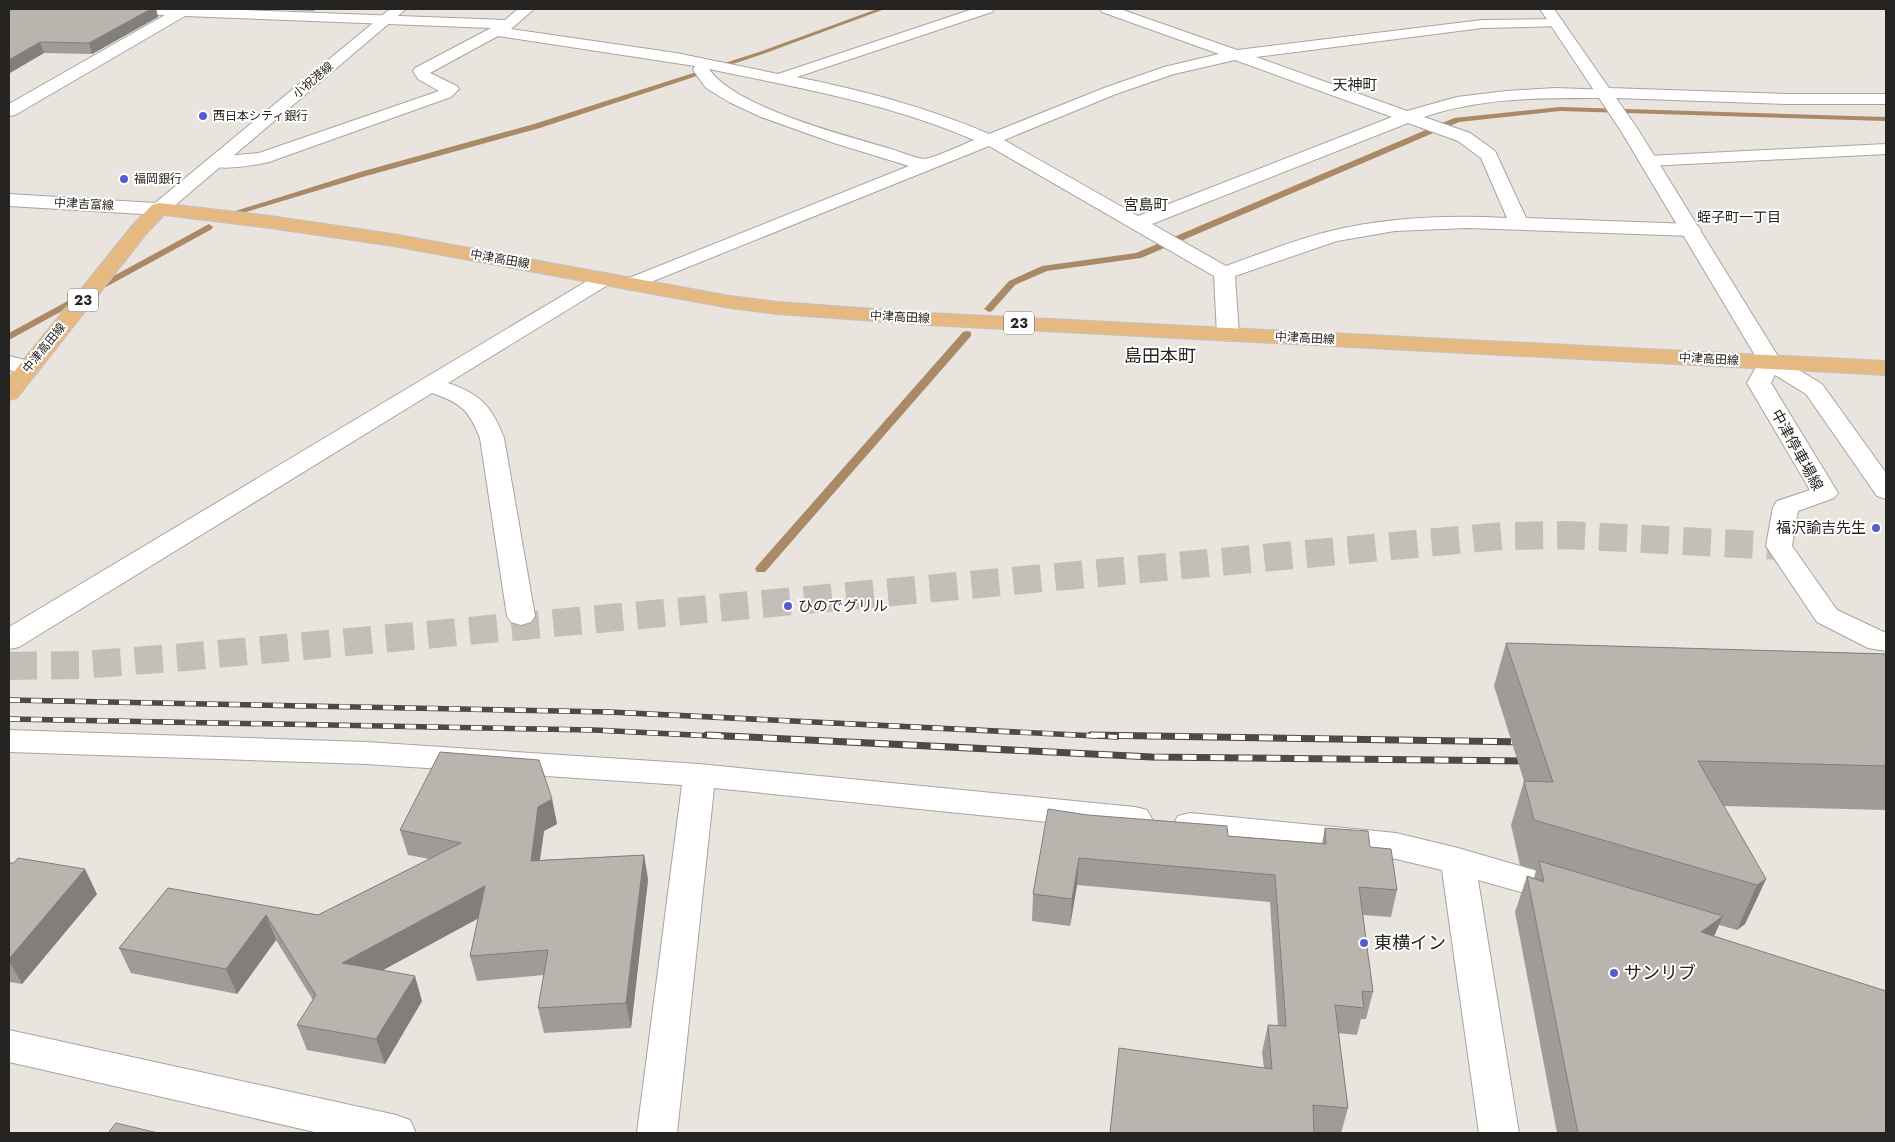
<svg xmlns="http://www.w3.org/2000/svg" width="1895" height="1142" viewBox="0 0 1895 1142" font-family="Jost,'Noto Sans JP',sans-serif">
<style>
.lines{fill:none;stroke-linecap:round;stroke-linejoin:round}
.stream{fill:#aa8966;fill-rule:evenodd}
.street-tunnel{stroke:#c3beb8;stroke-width:28;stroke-dasharray:28 14;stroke-linecap:butt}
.street-casing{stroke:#a9a39e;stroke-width:2}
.secondary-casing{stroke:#a9a39e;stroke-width:2}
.primary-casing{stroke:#c2c2c1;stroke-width:2}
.street{fill:#fff;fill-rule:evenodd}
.secondary{fill:#fff;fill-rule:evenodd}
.primary{fill:#e6b982;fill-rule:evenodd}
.rail-far1-casing{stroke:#4c4946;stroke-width:5.5}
.rail-casing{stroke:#4c4946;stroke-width:7}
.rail-far1{stroke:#fff;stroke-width:4;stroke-dasharray:11;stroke-linecap:butt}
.rail{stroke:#fff;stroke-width:5;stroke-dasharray:14;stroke-linecap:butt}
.wall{fill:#a09b96}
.shaded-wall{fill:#827e7a}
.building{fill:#bab4ae;stroke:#827e7a}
.poi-dot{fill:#575bd2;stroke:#fff;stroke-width:2}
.labels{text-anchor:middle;stroke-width:4;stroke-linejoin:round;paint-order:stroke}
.far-street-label{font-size:12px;fill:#262422;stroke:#fff}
.far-poi-label{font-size:12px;fill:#262422;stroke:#fff;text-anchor:start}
.far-neighbourhood-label{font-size:14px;fill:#262422;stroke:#fff}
.shield{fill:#fff;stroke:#676664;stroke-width:1}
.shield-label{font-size:14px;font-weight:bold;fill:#262422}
.far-quarter-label{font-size:15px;fill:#262422;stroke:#fff}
.street-label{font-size:15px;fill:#262422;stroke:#fff}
.poi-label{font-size:15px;fill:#262422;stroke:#fff;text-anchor:end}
.quarter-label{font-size:18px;fill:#262422;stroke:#fff}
.near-poi-label{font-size:18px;fill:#262422;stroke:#fff;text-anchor:start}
</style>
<rect width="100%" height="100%" fill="#eae4de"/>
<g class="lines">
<g class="stream">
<path d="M 877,9 L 885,9 L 763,54 L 540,128 L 366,176 L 239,214 L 232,212 L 360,172 L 534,124 L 759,52 Z"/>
<path d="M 1560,107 L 1886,117 L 1886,121 L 1560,111 L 1459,122 L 1141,258 L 1047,271 L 1015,285 L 992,311 L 989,312 L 984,309 L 1009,281 L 1042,266 L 1136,253 L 1454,118 Z"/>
<path d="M 209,224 L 213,227 L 212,229 L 9,340 L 9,333 Z"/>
<path d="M 967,331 L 971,332 L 971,336 L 765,572 L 757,572 L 755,569 L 757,566 L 963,332 Z"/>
</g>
<path class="street-tunnel" d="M 9,666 L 82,665 L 185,657 L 1502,536 L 1567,535 L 1779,546"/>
<defs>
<g id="street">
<path d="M 101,9 L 217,9 L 505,20 L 518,9 L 534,9 L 511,29 L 676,53 L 778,74 L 973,9 L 994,9 L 992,12 L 797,77 C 864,91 927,107 989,134 L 1104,88 L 1164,67 L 1219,54 L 1102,12 L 1100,9 L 1120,9 L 1237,50 L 1482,20 L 1557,19 L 1562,20 L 1564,23 L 1562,26 L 1482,28 L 1256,57 L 1407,111 L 1457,97 L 1506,91 L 1555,88 L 1611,90 L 1613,93 L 1611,96 L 1605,98 C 1544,98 1482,97 1424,117 L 1470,133 L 1495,151 L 1526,218 L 1691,224 L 1698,226 L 1701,230 L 1698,234 L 1691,236 L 1467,228 L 1395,231 L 1337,241 L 1235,276 L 1239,334 L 1236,339 L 1228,341 L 1220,339 L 1217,334 L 1214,276 L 989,146 L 631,290 L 624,288 L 621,284 L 624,280 L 909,166 L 834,143 L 761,117 L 729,102 L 706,88 L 693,70 L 695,66 L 498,36 L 430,73 L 457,86 L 459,89 L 451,97 L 269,162 C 251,166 227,170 209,166 L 206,162 L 209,158 L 215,157 L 259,153 L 439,91 L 418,79 L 413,71 L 415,68 L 491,28 L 185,16 L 15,115 L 9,116 L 9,104 L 165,15 L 108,13 L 103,12 ZM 1235,60 L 1392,117 L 1138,216 L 1004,140 L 1116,94 L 1174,74 ZM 709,69 C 799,88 889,103 974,140 C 964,144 932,159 924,159 C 913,158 899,151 888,148 C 844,135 734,107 709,69 ZM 1408,123 L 1458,141 L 1481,158 L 1507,218 C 1448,215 1389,217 1331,231 C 1296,239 1260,254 1226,266 L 1152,224 Z"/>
<path d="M 1886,144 L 1886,154 L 1648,166 L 1642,165 L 1639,161 L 1642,157 L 1648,156 Z"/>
<path d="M 604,273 L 611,275 L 614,279 L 611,283 L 448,383 C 481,394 492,407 504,438 L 535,616 L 531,622 L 521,625 L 511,622 L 507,616 L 480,438 C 469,410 461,403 432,393 L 19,647 L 9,649 L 9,627 L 597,275 Z"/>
<path d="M 9,356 L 37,363 L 40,368 L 37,373 L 29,375 L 9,370 Z"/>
<path d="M 9,730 L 366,742 L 699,764 L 1135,807 L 1147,810 L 1152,819 L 1147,828 L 1135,831 L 714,788 L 677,1133 L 637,1133 L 682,785 L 366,764 L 9,752 Z"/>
<path d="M 1190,813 L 1396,833 L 1458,848 L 1575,882 L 1580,891 L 1575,900 L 1563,904 L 1478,880 L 1519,1133 L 1479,1133 L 1442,870 L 1396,859 L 1190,837 L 1178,834 L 1173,825 L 1178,816 Z"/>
</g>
<g id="secondary">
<path d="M 390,9 L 406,9 L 166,213 L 159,215 L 9,206 L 9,194 L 155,203 Z"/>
<path d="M 1540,9 L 1554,9 L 1609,88 L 1788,94 L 1886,94 L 1886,104 L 1788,104 L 1616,98 L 1639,131 L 1779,358 L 1822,384 L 1886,473 L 1886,499 L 1877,496 L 1806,394 L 1775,375 L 1771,383 L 1838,493 L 1834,498 L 1798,511 L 1792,546 L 1837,610 L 1886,633 L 1886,651 L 1868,648 L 1817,622 L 1766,546 L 1773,507 L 1777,501 L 1810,490 L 1747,383 L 1759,362 L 1621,131 Z"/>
<path d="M 9,1030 L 396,1115 L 410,1120 L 416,1133 L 319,1133 L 9,1062 Z"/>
</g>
<path id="primary" d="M 159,203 L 270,216 L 393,234 L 730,296 L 778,302 L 929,313 L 1886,361 L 1886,375 L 929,325 L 778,314 L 730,308 L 393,246 L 270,228 L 164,215 L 146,234 L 17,398 L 9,400 L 9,378 L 132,226 L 152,205 Z"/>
</defs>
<use href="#street" class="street-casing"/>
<use href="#secondary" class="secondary-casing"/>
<use href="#primary" class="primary-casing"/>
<use href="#street" class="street"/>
<use href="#secondary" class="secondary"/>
<use href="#primary" class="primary"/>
<defs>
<g id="rail-far1">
<path d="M 9,700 L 609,712 L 1117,737"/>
<path d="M 9,719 L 594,730 L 733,737"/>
</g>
<g id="rail">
<path d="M 707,735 L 1152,757 L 1531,761"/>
<path d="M 1091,735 L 1526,742"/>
</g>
</defs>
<use href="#rail-far1" class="rail-far1-casing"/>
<use href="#rail" class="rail-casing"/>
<use href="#rail-far1" class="rail-far1"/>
<use href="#rail" class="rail"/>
</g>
<g class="wall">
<path d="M 9,9 L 156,9 L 158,17 L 92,54 L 44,53 L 9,73 Z"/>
<path d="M 260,9 L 317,9 L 314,11 Z"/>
<path d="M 1506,643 L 1886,654 L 1886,810 L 1724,806 L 1766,879 L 1745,924 L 1737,930 L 1719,925 L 1714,936 L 1886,1133 L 1557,1133 L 1515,912 L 1527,876 L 1534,878 L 1536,870 L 1520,865 L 1511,825 L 1524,781 L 1494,686 Z"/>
<path d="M 552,799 L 557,824 L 544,831 L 540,860 L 644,855 L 648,880 L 631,1028 L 544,1033 L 538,1008 L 544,975 L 477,981 L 470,956 L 478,918 L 383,970 L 422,1001 L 385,1064 L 307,1050 L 297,1025 L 313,1000 L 276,940 L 237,994 L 131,973 L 119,948 L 168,888 L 318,915 L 429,859 L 408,855 L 400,830 Z"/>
<path d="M 1088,815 L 1228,836 L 1322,843 L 1325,828 L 1370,847 L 1397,890 L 1391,917 L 1363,915 L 1373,992 L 1366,1019 L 1361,1019 L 1357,1035 L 1338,1033 L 1348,1108 L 1341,1133 L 1314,1133 L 1264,1068 L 1262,1052 L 1268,1025 L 1278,1026 L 1270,902 L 1077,885 L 1070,926 L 1032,921 L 1033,894 Z"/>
<path d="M 9,863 L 97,894 L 22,984 L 9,982 Z"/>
</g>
<g class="shaded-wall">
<path d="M 151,9 L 156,9 L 158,17 L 92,54 L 89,43 Z"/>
<path d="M 40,42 L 44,53 L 10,73 L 9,71 L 9,60 Z"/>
<path d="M 552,799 L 557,824 L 544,831 L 536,886 L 531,861 L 538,807 Z"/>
<path d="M 644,855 L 648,880 L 631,1028 L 626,1003 Z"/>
<path d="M 1079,858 L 1077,885 L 1070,926 L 1072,899 Z"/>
<path d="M 85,869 L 97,894 L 22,984 L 9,961 L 9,959 Z"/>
<path d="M 1766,879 L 1745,924 L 1737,930 L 1757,885 Z"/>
<path d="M 485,886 L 492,911 L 350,988 L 342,963 Z"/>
<path d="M 266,915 L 276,940 L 237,994 L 226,969 Z"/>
<path d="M 1723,916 L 1707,952 L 1701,932 Z"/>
<path d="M 415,976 L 422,1001 L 385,1064 L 376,1039 Z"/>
</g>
<g class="building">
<path d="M 9,9 L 151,9 L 89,43 L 40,42 L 9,60 Z"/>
<path d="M 1506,643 L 1886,654 L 1886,766 L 1698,761 L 1766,879 L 1757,885 L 1534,820 L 1524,781 L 1553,782 Z"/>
<path d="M 440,752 L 539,760 L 552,799 L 538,807 L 531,861 L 644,855 L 626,1003 L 538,1008 L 548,950 L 470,956 L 485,886 L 342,963 L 415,976 L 376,1039 L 297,1025 L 316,995 L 266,915 L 226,969 L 119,948 L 168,888 L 318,915 L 461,843 L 400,830 Z"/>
<path d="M 1048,809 L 1088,815 L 1227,826 L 1228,836 L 1326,844 L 1325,828 L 1368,831 L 1370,847 L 1391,849 L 1397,890 L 1359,887 L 1373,992 L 1362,991 L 1364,1008 L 1335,1005 L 1348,1108 L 1313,1105 L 1314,1133 L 1110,1133 L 1119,1048 L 1272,1069 L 1268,1025 L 1286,1026 L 1275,875 L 1079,858 L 1072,899 L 1033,894 Z"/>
<path d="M 18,858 L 85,869 L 9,959 L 9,863 L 14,863 Z"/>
<path d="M 1539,861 L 1723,916 L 1701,932 L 1886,991 L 1886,1133 L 1578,1133 L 1527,876 L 1544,882 Z"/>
<path d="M 116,1123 L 158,1133 L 108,1133 Z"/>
</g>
<g class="poi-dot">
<circle cx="203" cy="116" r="5"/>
<circle cx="124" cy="179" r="5"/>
<circle cx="1876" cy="528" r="5"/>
<circle cx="788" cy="606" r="5"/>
<circle cx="1364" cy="943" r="5"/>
<circle cx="1614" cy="973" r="5"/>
</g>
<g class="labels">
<g class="far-street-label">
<text transform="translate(313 80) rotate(-40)" y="4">小祝港線</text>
<text transform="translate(84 204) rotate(3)" y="4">中津吉富線</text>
<text transform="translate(500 259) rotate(10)" y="4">中津高田線</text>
<text transform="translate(900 317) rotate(3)" y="4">中津高田線</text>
<text transform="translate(1305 338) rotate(3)" y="4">中津高田線</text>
<text transform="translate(44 348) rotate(-51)" y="4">中津高田線</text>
<text transform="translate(1709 359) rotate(3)" y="4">中津高田線</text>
</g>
<g class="far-poi-label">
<text x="213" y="120">西日本シティ銀行</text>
<text x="134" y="183">福岡銀行</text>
</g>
<g class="far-neighbourhood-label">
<text x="1739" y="222">蛭子町一丁目</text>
</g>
<g class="shield">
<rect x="68" y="288.5" width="30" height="23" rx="4"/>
<rect x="1004" y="311.5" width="30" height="23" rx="4"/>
</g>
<g class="shield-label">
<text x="83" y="305">23</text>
<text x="1019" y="328">23</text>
</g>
<g class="far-quarter-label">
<text x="1355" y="90">天神町</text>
<text x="1146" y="210">宮島町</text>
</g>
<g class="street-label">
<text transform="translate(1797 450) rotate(61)" y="5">中津停車場線</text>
</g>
<g class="poi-label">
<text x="1866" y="533">福沢諭吉先生</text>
<text x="798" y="611" text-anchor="start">ひのでグリル</text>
</g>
<g class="quarter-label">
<text x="1160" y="362">島田本町</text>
</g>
<g class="near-poi-label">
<text x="1374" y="949">東横イン</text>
<text x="1624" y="979">サンリブ</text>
</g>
</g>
<rect width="1895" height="1142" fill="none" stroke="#262422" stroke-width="20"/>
</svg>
